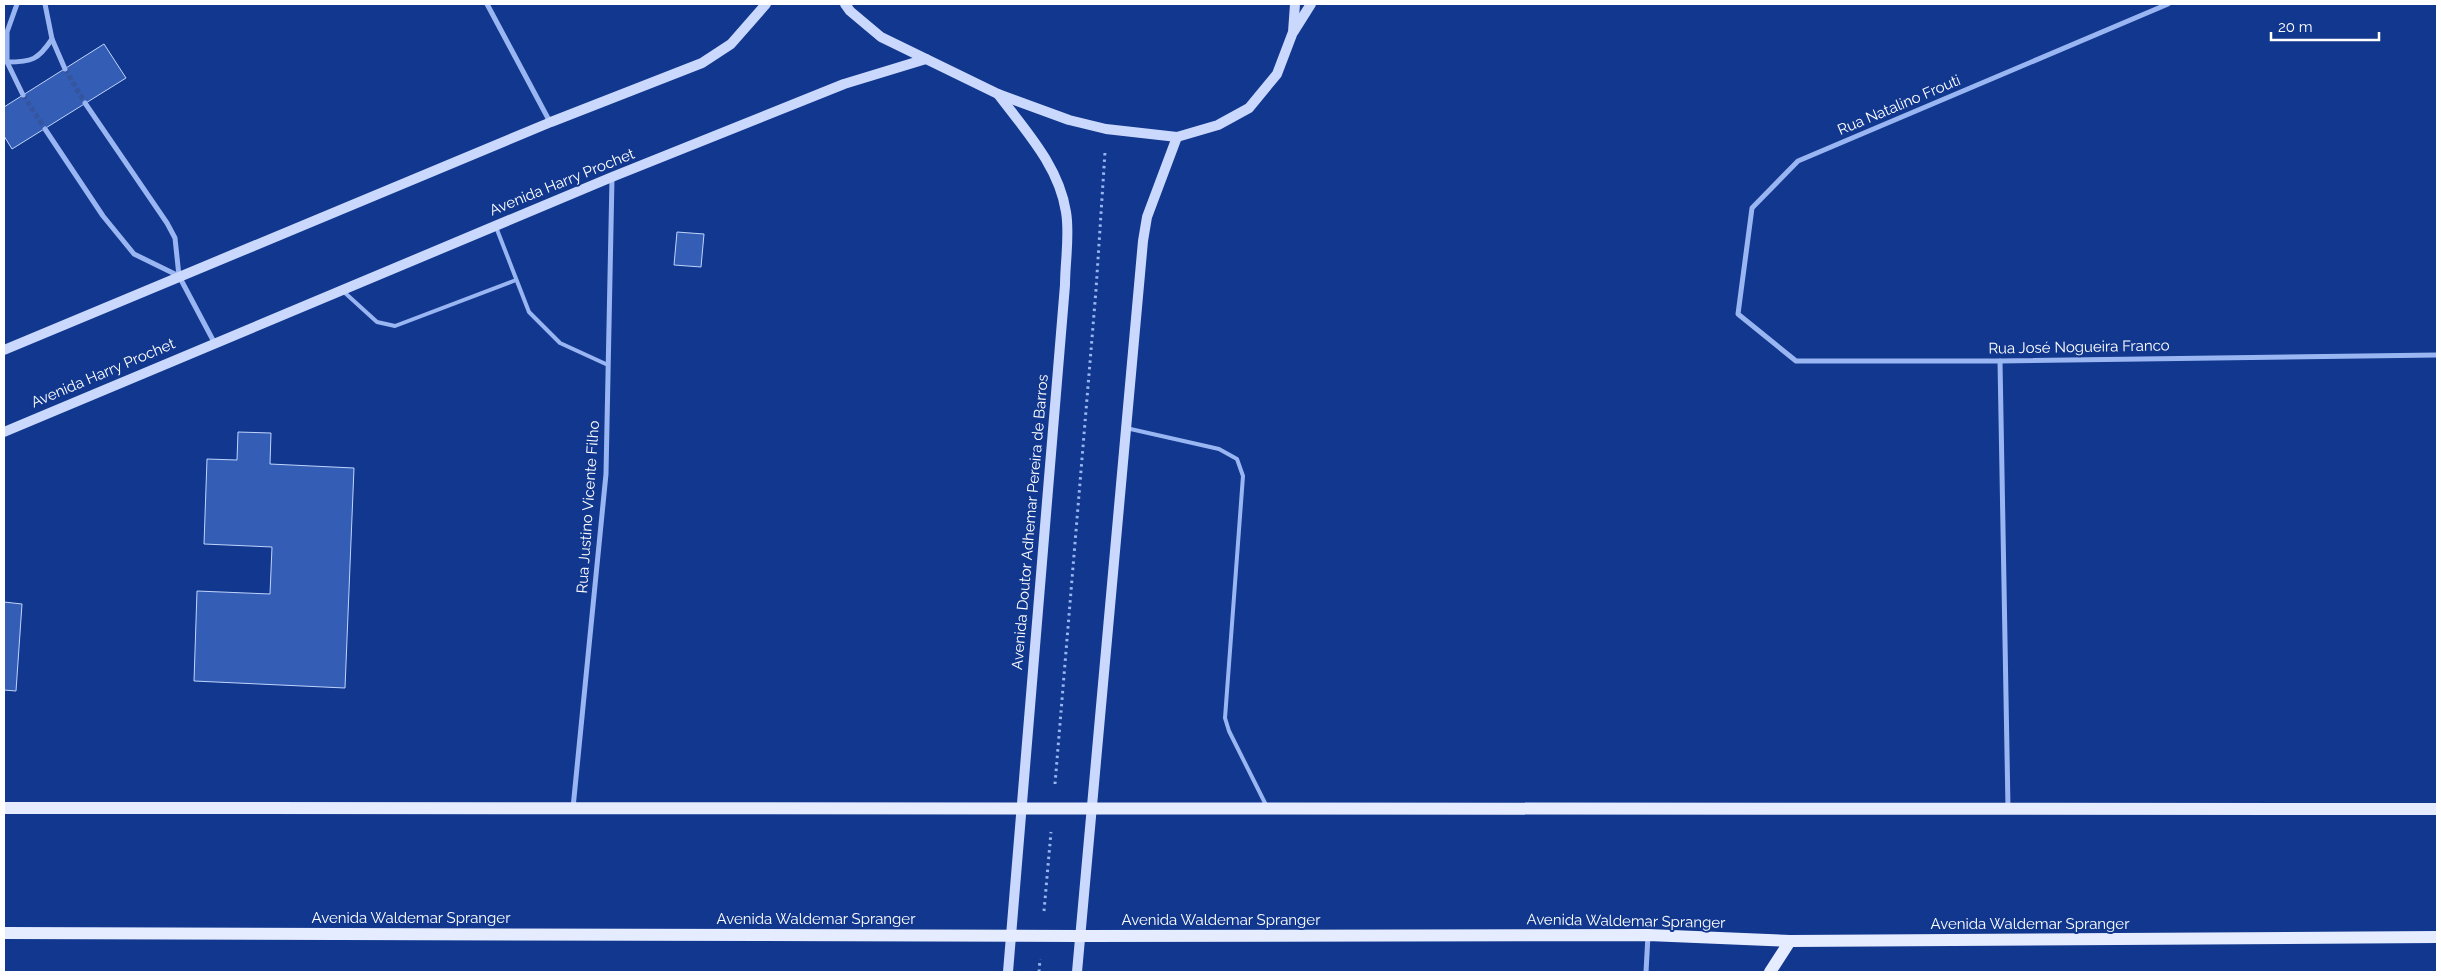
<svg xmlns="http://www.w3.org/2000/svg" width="2441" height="976" viewBox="0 0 2441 976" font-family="Raleway,sans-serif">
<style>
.building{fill:#345eb5;stroke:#c1d4fd}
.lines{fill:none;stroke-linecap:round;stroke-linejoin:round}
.street-tunnel{stroke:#35559f;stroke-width:5;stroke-dasharray:5 2.5;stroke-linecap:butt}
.path{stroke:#9ab6f2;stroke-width:3;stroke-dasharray:2.5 4;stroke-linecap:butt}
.lane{stroke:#9ab6f2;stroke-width:4}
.street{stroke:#9ab6f2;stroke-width:5}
.secondary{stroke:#c9d8fc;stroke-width:10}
.primary{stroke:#e5ecff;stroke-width:12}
.labels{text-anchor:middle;stroke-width:4;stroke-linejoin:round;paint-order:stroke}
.street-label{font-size:15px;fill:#fff;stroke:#11378e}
</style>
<rect width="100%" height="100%" fill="#11378e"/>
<g class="building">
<path d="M 104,44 L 126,78 L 12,149 L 4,136 L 4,107 Z"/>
<path d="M 677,232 L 704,234 L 701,267 L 674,265 Z"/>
<path d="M 238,432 L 271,433 L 270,464 L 354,468 L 345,688 L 194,681 L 197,591 L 270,594 L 272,547 L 204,544 L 207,459 L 237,460 Z"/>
<path d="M 4,602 L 22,604 L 16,691 L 4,690 Z"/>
</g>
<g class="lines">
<g class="street-tunnel">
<path d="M 65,69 L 85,103"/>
<path d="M 23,95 L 45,129"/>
</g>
<g class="path">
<path d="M 1055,784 L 1096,290 L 1105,152"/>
<path d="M 1044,911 L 1051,832"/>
<path d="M 1039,972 L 1040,959"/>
</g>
<g class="lane">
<path d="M 496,227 L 529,312 L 560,343 L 608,365"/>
<path d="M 344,292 L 377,322 L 395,326 L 516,280"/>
<path d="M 1126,428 L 1219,449 L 1237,459 L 1243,476 L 1225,718 L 1229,731 L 1266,805"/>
</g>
<g class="street">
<path d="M 17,4 L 7,32 L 7,62 L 23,95"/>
<path d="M 45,4 L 52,39 L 65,69"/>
<path d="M 487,4 L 550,122"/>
<path d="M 2168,4 L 1798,161 L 1752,208 L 1738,314 L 1796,361 L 2000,361 L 2437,355"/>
<path d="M 7,62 C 32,62 38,60 52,39"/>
<path d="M 85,103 L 167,223 L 175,238 L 179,276 L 214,342"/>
<path d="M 45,129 L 103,216 L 134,254 L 179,276"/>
<path d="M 2000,361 L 2008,808"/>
<path d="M 573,808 L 606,474 L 612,178"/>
<path d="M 1646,972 L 1648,935"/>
</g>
<g class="secondary">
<path d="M 845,4 L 850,11 L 881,37 L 998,94 L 1069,120 L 1106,129 L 1177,137 L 1218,125 L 1249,108 L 1277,74 L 1293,32 L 1295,4"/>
<path d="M 1294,31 L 1311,4"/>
<path d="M 998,94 C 1025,130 1059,166 1066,212 C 1070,235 1065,262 1065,285 L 1008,972"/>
<path d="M 4,350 L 551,122 L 702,63 L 731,44 L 766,4"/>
<path d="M 4,432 L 612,177 L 844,84 L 926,59"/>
<path d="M 1077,972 L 1143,241 L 1147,217 L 1177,137"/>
</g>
<g class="primary">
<path d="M 4,808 L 2437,809"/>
<path d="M 4,933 L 1080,936 L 1648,935 L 1790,941 L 2437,937"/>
<path d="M 1770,972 L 1790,941"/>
</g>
</g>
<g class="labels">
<g class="street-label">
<text transform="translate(1899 105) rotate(-23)" y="5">Rua Natalino Frouti</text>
<text transform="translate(562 182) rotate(-22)" y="5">Avenida Harry Prochet</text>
<text transform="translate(2079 347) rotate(-1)" y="5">Rua José Nogueira Franco</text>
<text transform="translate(103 373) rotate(-23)" y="5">Avenida Harry Prochet</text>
<text transform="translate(588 507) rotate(-86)" y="5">Rua Justino Vicente Filho</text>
<text transform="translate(1030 522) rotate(-85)" y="5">Avenida Doutor Adhemar Pereira de Barros</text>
<text x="411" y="923">Avenida Waldemar Spranger</text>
<text x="816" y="924">Avenida Waldemar Spranger</text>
<text x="1221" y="925">Avenida Waldemar Spranger</text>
<text transform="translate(1626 921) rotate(1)" y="5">Avenida Waldemar Spranger</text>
<text x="2030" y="929">Avenida Waldemar Spranger</text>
</g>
</g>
<rect width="2441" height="976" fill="none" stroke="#ffffff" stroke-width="10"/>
<path d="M2271 32v8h108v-8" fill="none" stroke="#ffffff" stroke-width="2.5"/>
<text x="2278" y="32" font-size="15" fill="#ffffff" stroke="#11378e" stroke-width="4" paint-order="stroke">20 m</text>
</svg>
